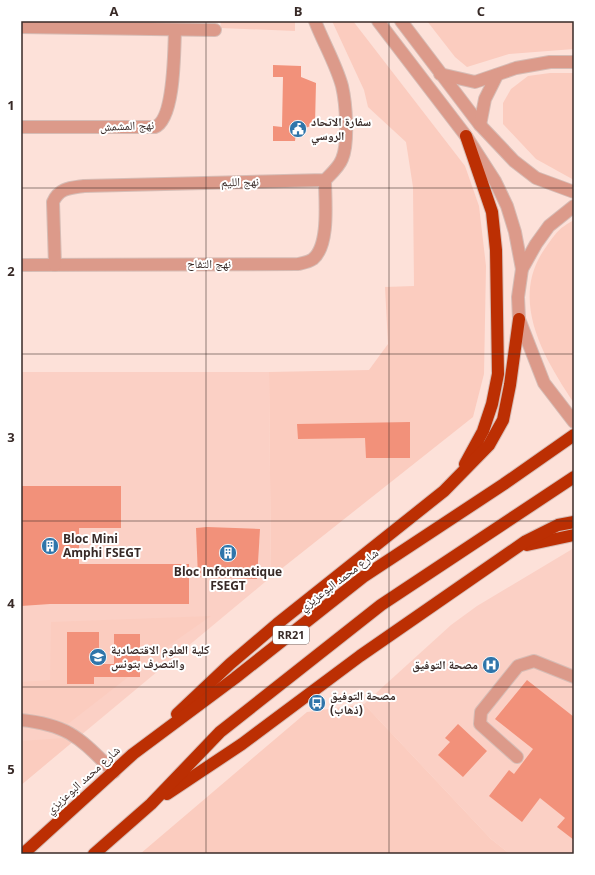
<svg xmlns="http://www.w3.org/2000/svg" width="595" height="875" viewBox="0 0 595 875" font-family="'Open Sans','Noto Naskh Arabic',sans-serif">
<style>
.built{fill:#fbd0c5}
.green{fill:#fbccbf}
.building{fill:#f2917a}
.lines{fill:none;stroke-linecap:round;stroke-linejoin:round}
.minor-casing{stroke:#d6bcb5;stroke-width:14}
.highway-casing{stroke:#d6bcb5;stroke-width:14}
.minor{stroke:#dc9a8a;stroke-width:12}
.highway{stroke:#bc2f03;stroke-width:12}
.grid{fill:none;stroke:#382a27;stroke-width:1;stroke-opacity:0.55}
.labels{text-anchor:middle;stroke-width:4;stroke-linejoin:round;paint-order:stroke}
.shield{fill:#fff;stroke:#746a68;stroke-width:1}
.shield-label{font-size:11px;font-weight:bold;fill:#382a27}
.poi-label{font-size:12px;font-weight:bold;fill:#382a27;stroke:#fff;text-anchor:start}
.street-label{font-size:12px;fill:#382a27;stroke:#fff}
.neatline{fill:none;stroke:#382a27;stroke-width:1.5}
.grid-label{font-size:13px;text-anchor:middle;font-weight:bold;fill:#382a27}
</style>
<rect width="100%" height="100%" fill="#fde1d9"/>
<g class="built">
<path d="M 21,372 L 269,372 L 271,577 L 21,785 Z"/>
<path d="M 574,548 L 574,854 L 510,854 L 491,839 L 364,704 L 451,625 L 477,606 Z"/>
</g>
<g class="green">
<path d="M 221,21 L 295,21 L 295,31 L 220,28 Z"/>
<path d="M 332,21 L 353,21 L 465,166 L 479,206 L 486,266 L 484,374 L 473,417 L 271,577 L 269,372 L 369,370 L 388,344 L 385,287 L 414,286 L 413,187 L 406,142 L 368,107 L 364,90 Z"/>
<path d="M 427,21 L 574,21 L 574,49 L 509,54 L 467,67 L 455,57 Z"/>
<path d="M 550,73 L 574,73 L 574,180 L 536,159 L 503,124 L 503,103 L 511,89 L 528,76 Z"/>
<path d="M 574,220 L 574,403 C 544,358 508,299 546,247 C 556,233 559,228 574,220 Z"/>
<path d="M 211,616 L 168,646 L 64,727 L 21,721 L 21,682 L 50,680 L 51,622 Z"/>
<path d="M 364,704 L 491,839 L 510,854 L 140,854 L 307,712 Z"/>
<path d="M 78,737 L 21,785 L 21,741 Z"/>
</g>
<g class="building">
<path d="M 273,65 L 301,66 L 301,77 L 316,83 L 315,124 L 296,132 L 295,141 L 273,141 L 273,126 L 282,127 L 283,77 L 273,77 Z"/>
<path d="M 410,422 L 410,458 L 366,458 L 365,438 L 298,439 L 297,424 Z"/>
<path d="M 21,486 L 121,486 L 121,528 L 79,528 L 79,564 L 189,564 L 189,604 L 50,604 L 21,606 Z"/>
<path d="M 207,527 L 260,529 L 257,579 L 198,577 L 196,528 Z"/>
<path d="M 67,632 L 99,632 L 99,664 L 114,664 L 114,634 L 140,634 L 140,677 L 94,677 L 94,684 L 67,684 Z"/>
<path d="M 527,680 L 574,717 L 574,840 L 557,827 L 565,818 L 540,798 L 522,822 L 489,796 L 509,770 L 514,774 L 533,749 L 495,719 Z"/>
<path d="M 458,724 L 487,751 L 463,777 L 438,755 L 450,742 L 445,738 Z"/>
</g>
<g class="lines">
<defs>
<g id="minor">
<path d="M 378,21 L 466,136 L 495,181 L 507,206 L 515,232 L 522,269"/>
<path d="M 401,21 L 480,125 L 514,161 L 536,178 L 574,192"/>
<path d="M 21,27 L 215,30"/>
<path d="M 440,74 L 475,82 L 516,68 L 550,62 L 574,62"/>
<path d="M 480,125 L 485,99 L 497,75"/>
<path d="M 21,127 L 155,127 C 175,119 174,50 175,30"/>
<path d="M 574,206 L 549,226 L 536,244 L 522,269 L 518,297 L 519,319 L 544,383 L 574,422"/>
<path d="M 21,265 L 298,264 C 303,263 309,262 313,259 C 330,245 325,200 325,180"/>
<path d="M 55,265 L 53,202 C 59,188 70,188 84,186 L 325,180 C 331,174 339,167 342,159 C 349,143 346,103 342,86 C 336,64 323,42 315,21"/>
<path d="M 21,720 C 70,725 80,739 114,772"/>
<path d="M 517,757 L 480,724 L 481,712 L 518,666 L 534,661 L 574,677"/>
</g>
<g id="highway">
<path d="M 465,464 L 483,431 L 492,404 L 498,374 L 496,250 L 492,212 L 466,136"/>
<path d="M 527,545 L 574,535"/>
<path d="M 177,714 L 230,664 L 277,624 L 444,491 L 489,445 L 503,420 L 510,385 L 519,319"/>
<path d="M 167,794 L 242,744 L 360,656 L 526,541 L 558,525 L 574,522"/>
<path d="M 23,854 L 133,754 L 235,678 L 363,577 L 504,484 L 574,435"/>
<path d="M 94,854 L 151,804 L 220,732 L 381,605 L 574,477"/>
</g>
</defs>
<use href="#minor" class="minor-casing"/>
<use href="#highway" class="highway-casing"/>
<use href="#minor" class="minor"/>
<use href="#highway" class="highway"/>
</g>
<path class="grid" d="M 206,21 L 206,854M 389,21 L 389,854M 21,188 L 574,188M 21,354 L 574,354M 21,521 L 574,521M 21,687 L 574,687"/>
<defs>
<symbol id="civic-disc" viewBox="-11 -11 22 22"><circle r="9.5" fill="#2f75aa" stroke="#fff"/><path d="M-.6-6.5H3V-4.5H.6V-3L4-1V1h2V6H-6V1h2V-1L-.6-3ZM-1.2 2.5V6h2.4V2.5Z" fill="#fff"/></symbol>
<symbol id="building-disc" viewBox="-11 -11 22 22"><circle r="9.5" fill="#2f75aa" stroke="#fff"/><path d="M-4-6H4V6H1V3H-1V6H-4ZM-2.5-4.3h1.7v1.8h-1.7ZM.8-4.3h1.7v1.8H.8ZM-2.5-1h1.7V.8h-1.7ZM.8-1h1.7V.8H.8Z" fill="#fff"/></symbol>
<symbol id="university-disc" viewBox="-11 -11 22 22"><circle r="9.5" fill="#2f75aa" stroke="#fff"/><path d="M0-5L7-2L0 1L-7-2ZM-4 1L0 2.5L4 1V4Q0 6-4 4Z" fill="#fff"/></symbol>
<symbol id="hospital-disc" viewBox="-11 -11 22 22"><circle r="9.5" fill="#2f75aa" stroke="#fff"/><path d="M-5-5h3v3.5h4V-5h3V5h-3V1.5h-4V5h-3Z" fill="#fff"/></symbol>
<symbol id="bus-disc" viewBox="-11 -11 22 22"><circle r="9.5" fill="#2f75aa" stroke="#fff"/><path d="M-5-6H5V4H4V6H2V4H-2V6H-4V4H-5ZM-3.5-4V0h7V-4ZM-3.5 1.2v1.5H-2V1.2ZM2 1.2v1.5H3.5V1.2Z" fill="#fff"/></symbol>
</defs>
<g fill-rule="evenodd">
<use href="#civic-disc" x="288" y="119" width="20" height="20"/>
<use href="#building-disc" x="40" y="536" width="20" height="20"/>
<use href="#building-disc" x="218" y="543" width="20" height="20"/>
<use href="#university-disc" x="88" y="647" width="20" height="20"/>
<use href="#hospital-disc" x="481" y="655" width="20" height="20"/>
<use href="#bus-disc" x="307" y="693" width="20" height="20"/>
</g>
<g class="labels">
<rect class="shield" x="273" y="626" width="36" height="18" rx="3"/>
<g class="shield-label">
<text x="291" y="639">RR21</text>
</g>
<g class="poi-label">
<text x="311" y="126">سفارة الاتحاد<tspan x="311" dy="14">الروسي</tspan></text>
<text x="63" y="543">Bloc Mini<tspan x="63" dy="14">Amphi FSEGT</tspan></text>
<text x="228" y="576" text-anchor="middle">Bloc Informatique<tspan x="228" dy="14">FSEGT</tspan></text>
<text x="111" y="654">كلية العلوم الاقتصادية<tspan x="111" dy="14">والتصرف بتونس</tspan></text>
<text x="478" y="669" text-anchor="end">مصحة التوفيق</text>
<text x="330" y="700">مصحة التوفيق<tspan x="330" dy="14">(ذهاب)</tspan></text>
</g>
<g class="street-label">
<text transform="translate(127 126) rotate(-2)" y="4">نهج المشمش</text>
<text transform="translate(240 182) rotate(-1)" y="4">نهج الليم</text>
<text x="209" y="268">نهج التفاح</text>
<text transform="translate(339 580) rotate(-37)" y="4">شارع محمد البوعزيزي</text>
<text transform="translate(83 780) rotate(-42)" y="4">شارع محمد البوعزيزي</text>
</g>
</g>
<rect width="595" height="875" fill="none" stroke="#ffffff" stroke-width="44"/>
<rect x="22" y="22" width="551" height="831" class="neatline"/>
<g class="grid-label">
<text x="114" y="16">A</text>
<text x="298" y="16">B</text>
<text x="481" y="16">C</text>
<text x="11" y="110">1</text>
<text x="11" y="276">2</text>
<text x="11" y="442">3</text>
<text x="11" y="608">4</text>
<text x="11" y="774">5</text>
</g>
</svg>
